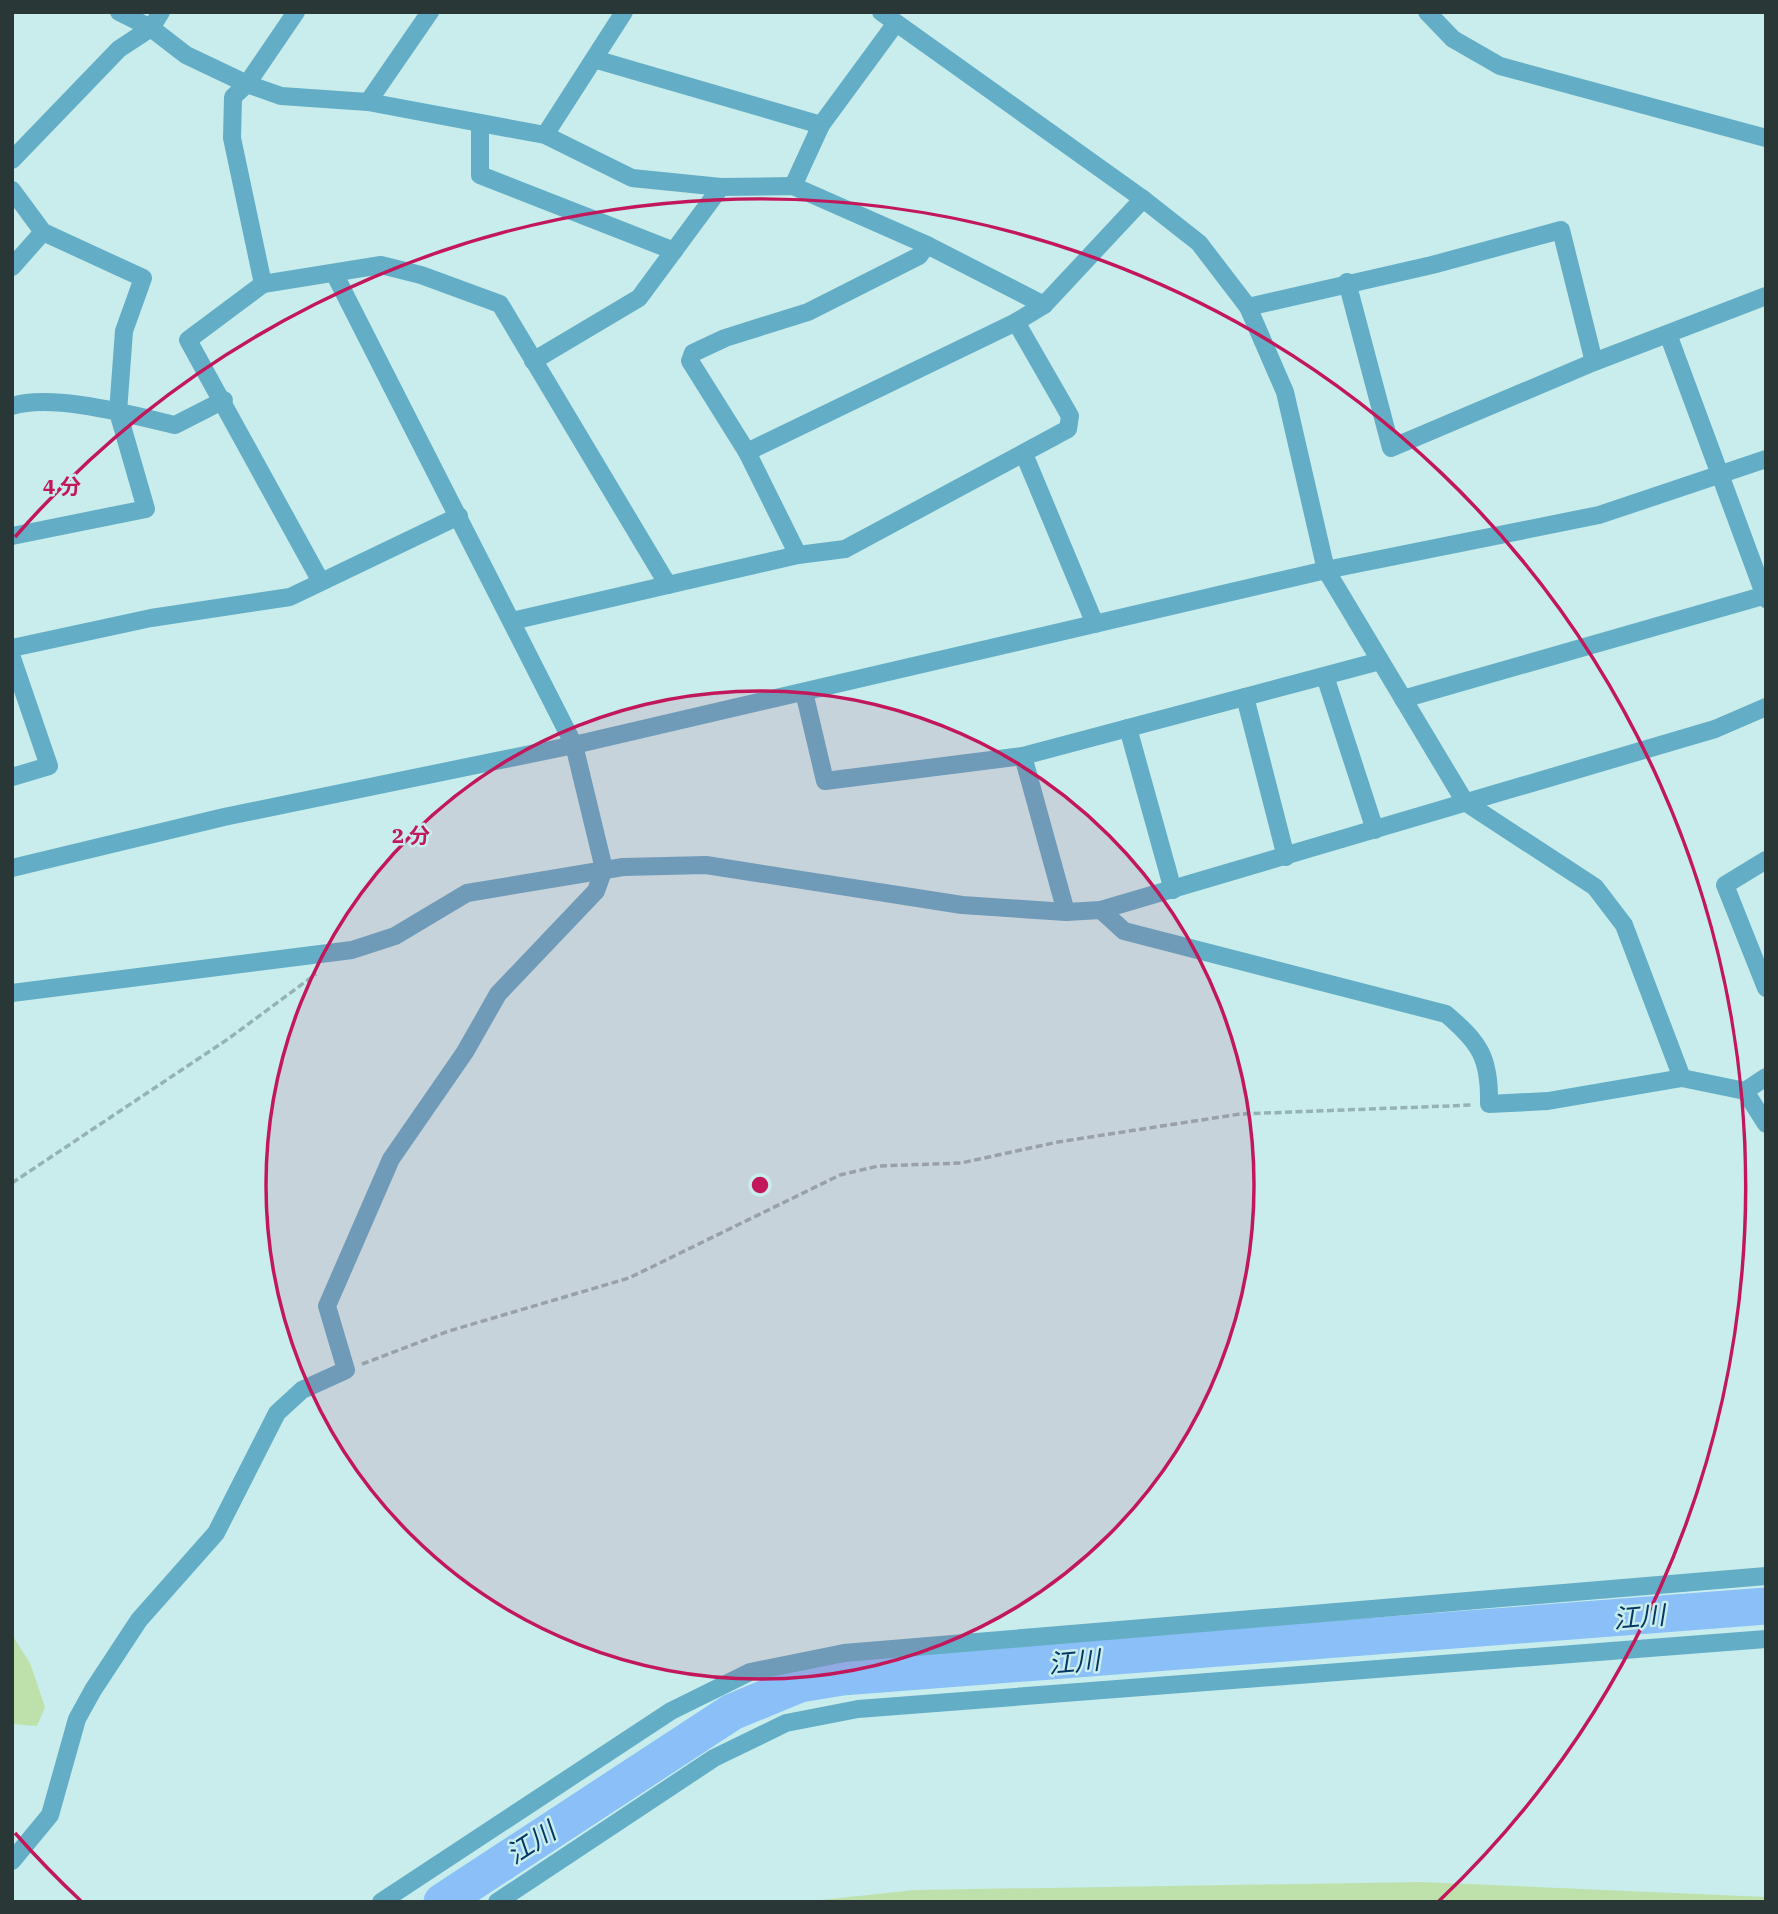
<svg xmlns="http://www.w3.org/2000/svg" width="1778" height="1914" viewBox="0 0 1778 1914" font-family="'IBM Plex Serif','Noto Sans JP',serif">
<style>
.green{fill:#bee1ab}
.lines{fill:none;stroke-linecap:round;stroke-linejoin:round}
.river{stroke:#8abff7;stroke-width:37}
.path{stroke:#95b3b2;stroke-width:3.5;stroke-dasharray:7 3.5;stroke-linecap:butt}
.minor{stroke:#64adc6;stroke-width:18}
.ring{fill:none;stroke:#c2185b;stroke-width:3.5}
.labels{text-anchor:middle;stroke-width:5;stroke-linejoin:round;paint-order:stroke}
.water-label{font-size:26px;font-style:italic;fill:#053763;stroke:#c8edec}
.centre{fill:#c2185b;stroke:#c8edec;stroke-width:3.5}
.ring-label{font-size:21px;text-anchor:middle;font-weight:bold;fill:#c2185b;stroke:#c8edec;stroke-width:5;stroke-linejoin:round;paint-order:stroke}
</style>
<rect width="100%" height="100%" fill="#c8edec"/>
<g class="green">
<path d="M 12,1635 L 30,1663 L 45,1707 L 37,1726 L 12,1724 Z"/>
<path d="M 1421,1882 L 1766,1897 L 1766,1902 L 802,1902 L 915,1890 Z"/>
</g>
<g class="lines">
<path class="river" d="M 442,1902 L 732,1712 L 800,1684 L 842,1677 L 1766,1606"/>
<g class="path">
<path d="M 12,1183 L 228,1039 L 316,974"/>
<path d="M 362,1364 L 449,1331 L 629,1278 L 840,1175 L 878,1166 L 961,1163 L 1058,1142 L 1240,1114 L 1473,1105"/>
</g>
<g class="minor">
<path d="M 119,12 L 151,28 L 186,55 L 247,84 L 281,96 L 368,102 L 545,135 L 632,178 L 721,187 L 793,186 L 927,245 L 1044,305"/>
<path d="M 881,12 L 1143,199 L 1199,243 L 1248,307 L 1285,392 L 1326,570 L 1465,802 L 1595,887 L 1624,925 L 1682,1078"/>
<path d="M 1427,12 L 1453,39 L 1500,66 L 1766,138"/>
<path d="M 594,59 L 821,125"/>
<path d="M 368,102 L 430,12"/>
<path d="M 480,123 L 480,175 L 674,251"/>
<path d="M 545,135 L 624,12"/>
<path d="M 12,160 L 119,49 L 151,28 L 161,12"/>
<path d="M 793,186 L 821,125 L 896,23"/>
<path d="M 12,190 L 43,232 L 143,278 L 124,331 L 118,412 L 146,509 L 12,536"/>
<path d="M 12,267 L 43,232"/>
<path d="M 1347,282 L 1391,448 L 1594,362 L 1766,296"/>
<path d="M 263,284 L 232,138 L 233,97 L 247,84 L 296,12"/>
<path d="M 1248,307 L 1432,265 L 1561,230 L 1594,362"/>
<path d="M 1668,334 L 1766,599"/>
<path d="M 533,361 L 639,298 L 721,187"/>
<path d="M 12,406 C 53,393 132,415 175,425 L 224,400"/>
<path d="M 747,452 L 1016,322 L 1044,305 L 1143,199"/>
<path d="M 1024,454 L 1095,624"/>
<path d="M 798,555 L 747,452 L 690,361 L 693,353 L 725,338 L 808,312 L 919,256 L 927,245"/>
<path d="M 320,580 L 188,340 L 263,284 L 381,265 L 421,275 L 500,304 L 668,585"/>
<path d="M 512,621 L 798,555 L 845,549 L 1068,429 L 1070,416 L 1016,322"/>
<path d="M 12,648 L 151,618 L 290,597 L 459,516"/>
<path d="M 12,658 L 49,766 L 12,777"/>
<path d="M 1325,676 L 1375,830"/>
<path d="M 804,692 L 825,781 L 1023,756 L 1380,661"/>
<path d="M 1245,697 L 1286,857"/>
<path d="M 1403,699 L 1766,595"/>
<path d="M 1128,728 L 1173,890"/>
<path d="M 1023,756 L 1066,912"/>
<path d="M 1766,860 L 1725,885 L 1766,988"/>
<path d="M 12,868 L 224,817 L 574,745 L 1326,570 L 1599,515 L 1766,459"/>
<path d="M 1101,910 L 1124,931 L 1446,1014 C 1480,1043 1490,1058 1489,1104 L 1548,1101 L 1682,1078 L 1745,1091 L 1766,1124"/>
<path d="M 12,993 L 352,950 L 395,936 L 467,893 L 623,867 L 706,865 L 962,905 L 1066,912 L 1101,910 L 1715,729 L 1766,707"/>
<path d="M 1745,1091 L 1766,1077"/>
<path d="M 12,1861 L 50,1815 L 77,1719 L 93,1690 L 139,1620 L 216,1533 L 277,1413 L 302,1390 L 346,1370 L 327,1306 L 391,1159 L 465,1052 L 498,994 L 596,891 L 604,869 L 574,745 L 334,273"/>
<path d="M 381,1902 L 671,1711 L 750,1672 L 844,1653 L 1766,1576"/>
<path d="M 497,1902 L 714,1758 L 786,1723 L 858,1709 L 1766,1639"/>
</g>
</g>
<circle cx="760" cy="1185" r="494" fill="#c2185b" fill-opacity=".12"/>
<g class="ring">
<circle cx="760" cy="1185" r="494"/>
<path d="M81 1901A987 987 0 0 1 15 1833M15 537A987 987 0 1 1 1439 1901"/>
</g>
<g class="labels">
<g class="water-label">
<text transform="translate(1639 1617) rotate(-5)" y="9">江川</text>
<text transform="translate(1074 1662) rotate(-5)" y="9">江川</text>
<text transform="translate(531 1843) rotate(-33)" y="9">江川</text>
</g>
</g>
<circle cx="760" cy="1185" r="10" class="centre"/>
<g class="ring-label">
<text x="62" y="494">4 分</text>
<text x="411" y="843">2 分</text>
</g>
<rect width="1778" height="1914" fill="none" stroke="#293737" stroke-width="28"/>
</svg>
